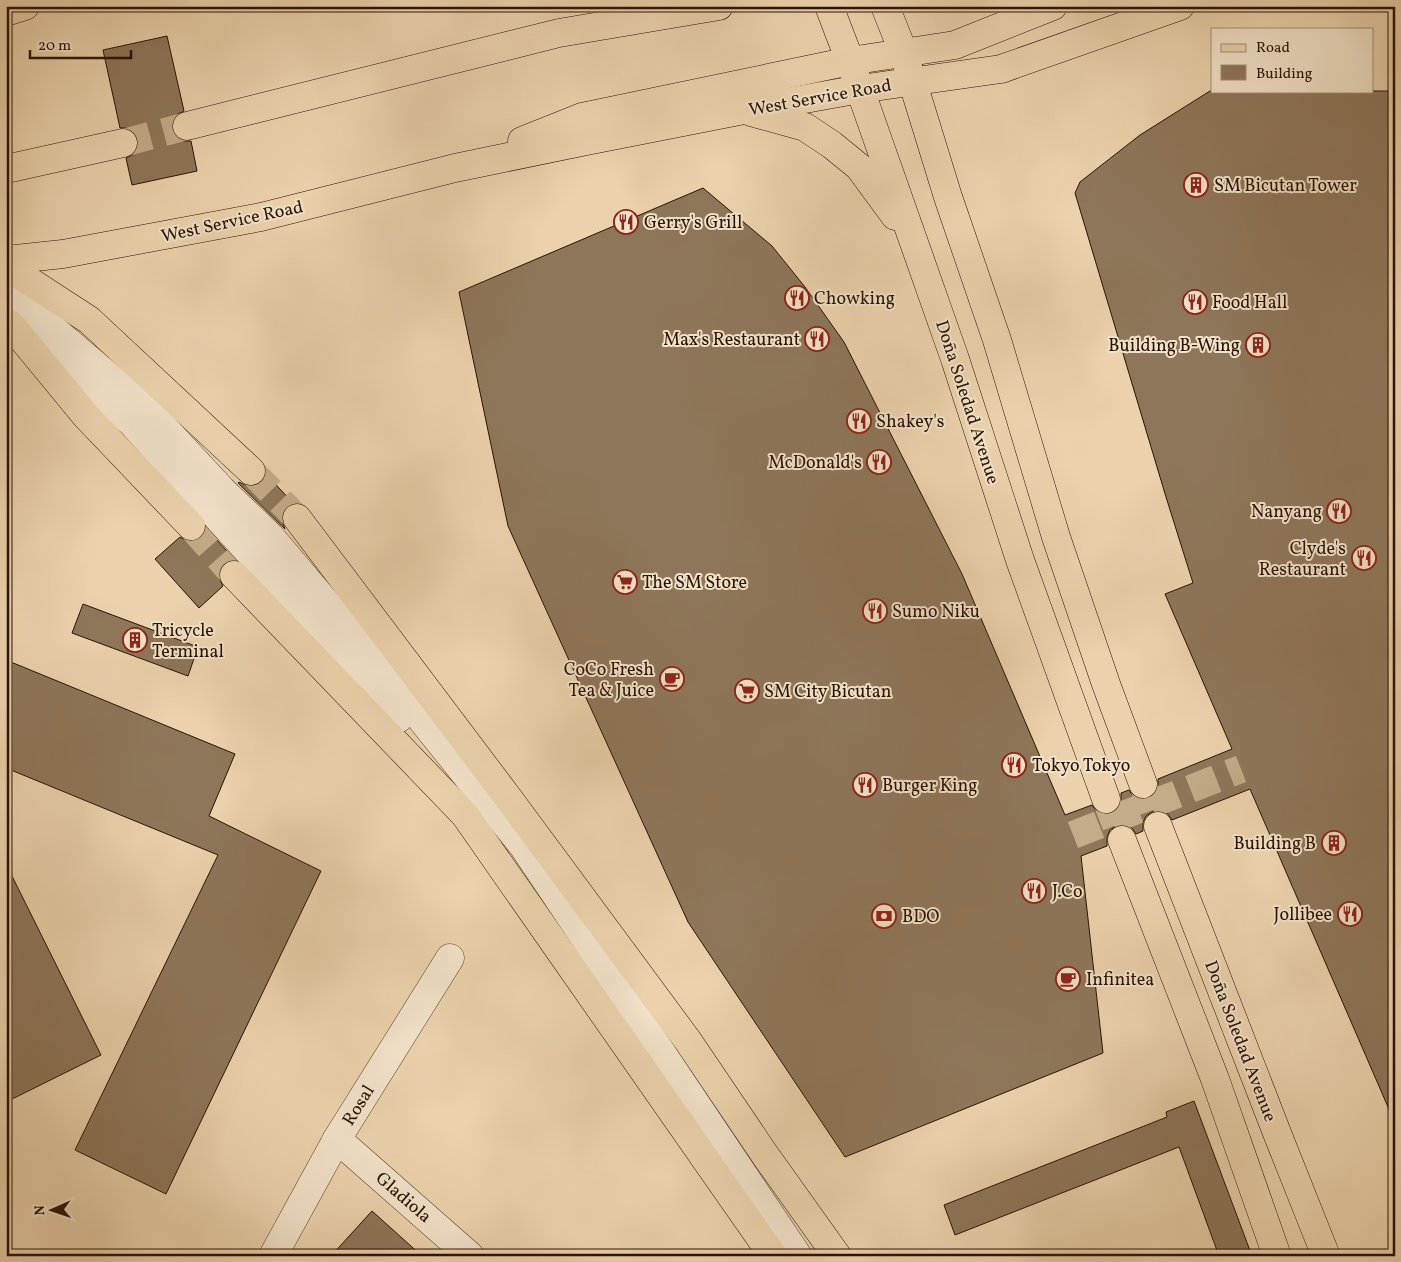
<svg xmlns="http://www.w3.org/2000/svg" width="1401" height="1262" viewBox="0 0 1401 1262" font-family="Vollkorn,serif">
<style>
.building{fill:#8e765a;stroke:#2a1202}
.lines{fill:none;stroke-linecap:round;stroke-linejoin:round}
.minor-tunnel{stroke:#c4ac8a;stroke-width:28;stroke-dasharray:28 14;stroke-linecap:butt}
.major-tunnel{stroke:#c4ac8a;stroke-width:28;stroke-dasharray:28 14;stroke-linecap:butt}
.highway-tunnel{stroke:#c4ac8a;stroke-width:28;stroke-dasharray:28 14;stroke-linecap:butt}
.minor-casing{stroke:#5a422c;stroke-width:29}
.major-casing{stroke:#2a1202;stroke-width:29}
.highway-casing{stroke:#2a1202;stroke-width:29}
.minor{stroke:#f2e2c9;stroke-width:28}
.major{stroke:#ebd2ac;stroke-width:28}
.highway{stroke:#ebd2ac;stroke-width:28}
.labels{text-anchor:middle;stroke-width:4;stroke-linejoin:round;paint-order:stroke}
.street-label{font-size:18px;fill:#2a1202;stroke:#f2e2c9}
.poi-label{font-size:18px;fill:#2a1202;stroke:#f2e2c9;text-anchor:start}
</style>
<rect width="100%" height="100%" fill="#ebd2ac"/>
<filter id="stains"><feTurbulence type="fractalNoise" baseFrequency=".004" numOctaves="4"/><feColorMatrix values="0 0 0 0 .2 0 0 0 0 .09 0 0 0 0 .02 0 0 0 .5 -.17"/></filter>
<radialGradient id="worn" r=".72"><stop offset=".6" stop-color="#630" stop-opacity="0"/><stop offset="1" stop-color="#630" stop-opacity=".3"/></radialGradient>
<g class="building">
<path d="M 167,36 L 184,111 L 176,115 L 172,122 L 172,129 L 176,137 L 183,141 L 191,141 L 197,171 L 132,185 L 126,158 L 134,154 L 138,148 L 138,140 L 134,132 L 127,128 L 120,128 L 103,50 Z"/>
<path d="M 1210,91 L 1395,91 L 1395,1123 L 1250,789 L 1172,820 L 1168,814 L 1161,811 L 1152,812 L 1146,816 L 1143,823 L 1143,831 L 1136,834 L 1132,828 L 1125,825 L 1116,826 L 1110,830 L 1107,837 L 1107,846 L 1081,856 L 1103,1053 L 845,1157 L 688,922 L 508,526 L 459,292 L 703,188 L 772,246 L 805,287 L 844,342 L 962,574 L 1065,815 L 1092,805 L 1096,811 L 1104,814 L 1111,814 L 1118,809 L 1121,801 L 1121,793 L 1129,790 L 1133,796 L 1140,799 L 1149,798 L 1155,794 L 1158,787 L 1158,779 L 1232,749 L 1165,594 L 1193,583 L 1166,497 L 1075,193 L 1080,182 L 1140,135 Z"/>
<path d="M 266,474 L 293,503 L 287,506 L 282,512 L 282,520 L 285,529 L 238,483 L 239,482 L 247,486 L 256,486 L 263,481 Z"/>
<path d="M 206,528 L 235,560 L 230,560 L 223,564 L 219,571 L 219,578 L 223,586 L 199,608 L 155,559 L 180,537 L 187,541 L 195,541 L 202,537 Z"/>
<path d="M 83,604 L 198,647 L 188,676 L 72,633 Z"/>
<path d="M 6,660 L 235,754 L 209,816 L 321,871 L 166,1194 L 75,1150 L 218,855 L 6,768 Z"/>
<path d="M 6,864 L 101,1055 L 6,1102 Z"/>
<path d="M 1194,1101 L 1252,1256 L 1219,1256 L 1179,1147 L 955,1235 L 944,1205 L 1167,1117 L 1166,1112 Z"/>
<path d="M 372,1211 L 422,1256 L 331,1256 Z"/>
</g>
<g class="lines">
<path class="minor-tunnel" d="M 1073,835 L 1241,769"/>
<g class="major-tunnel">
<path d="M 1143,784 L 1158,826"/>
<path d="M 1106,799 L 1122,840"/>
</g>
<g class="highway-tunnel">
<path d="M 123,143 L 187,126"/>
<path d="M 251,471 L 297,518"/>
<path d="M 191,526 L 234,575"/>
</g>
<defs>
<g id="minor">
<path d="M 6,289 L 146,408 L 222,490 L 270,536 L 356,638 L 523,846 L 798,1256"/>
<path d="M 29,336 L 132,423 L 399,718"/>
<path d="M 337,1139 L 470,1256"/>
<path d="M 273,1256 L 337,1139 L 450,958"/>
</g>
<g id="major">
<path d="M 829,6 L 850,61 L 955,359 L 1020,560 L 1106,799"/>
<path d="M 885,6 L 904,54 L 948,197 L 997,340 L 1056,537 L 1106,684 L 1143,784"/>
<path d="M 751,112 L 805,127 L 832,145 L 859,167 L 895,216"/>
<path d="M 522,141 L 582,117 L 850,61 L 955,45 L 1053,6"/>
<path d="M 6,260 L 63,254 L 261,217 L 455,168 L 586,141 L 744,110 L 860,89 L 1001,69 L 1180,6"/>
<path d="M 1158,826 L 1277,1133 L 1326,1256"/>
<path d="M 1122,840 L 1215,1079 L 1277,1256"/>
</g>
<g id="highway">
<path d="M 6,12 L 25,6"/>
<path d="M 187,126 L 559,33 L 719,6"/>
<path d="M 6,169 L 123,143"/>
<path d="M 6,266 L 89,320 L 251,471"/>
<path d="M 6,322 L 11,325 L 86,416 L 191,526"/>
<path d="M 297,518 L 506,795 L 688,1041 L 765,1155 L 837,1256"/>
<path d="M 234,575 L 465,815 L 773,1256"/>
</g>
</defs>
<use href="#minor" class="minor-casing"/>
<use href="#major" class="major-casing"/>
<use href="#highway" class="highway-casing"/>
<use href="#minor" class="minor"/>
<use href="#major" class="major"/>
<use href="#highway" class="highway"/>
</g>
<defs>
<symbol id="building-ring" viewBox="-11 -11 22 22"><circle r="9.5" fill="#f2e2c9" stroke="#8f2418" stroke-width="1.5"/><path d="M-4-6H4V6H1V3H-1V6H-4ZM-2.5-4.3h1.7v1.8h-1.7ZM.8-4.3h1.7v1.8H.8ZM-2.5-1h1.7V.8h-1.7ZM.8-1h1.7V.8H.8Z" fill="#8f2418"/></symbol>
<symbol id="restaurant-ring" viewBox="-11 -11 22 22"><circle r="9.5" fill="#f2e2c9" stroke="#8f2418" stroke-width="1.5"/><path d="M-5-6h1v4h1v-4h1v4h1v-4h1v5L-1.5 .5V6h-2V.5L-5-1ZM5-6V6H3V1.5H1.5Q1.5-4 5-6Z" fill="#8f2418"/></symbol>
<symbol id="supermarket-ring" viewBox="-11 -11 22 22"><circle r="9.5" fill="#f2e2c9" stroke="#8f2418" stroke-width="1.5"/><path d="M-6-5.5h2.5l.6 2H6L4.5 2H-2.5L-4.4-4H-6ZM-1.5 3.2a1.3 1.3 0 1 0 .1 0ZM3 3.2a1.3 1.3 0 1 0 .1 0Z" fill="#8f2418"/></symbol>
<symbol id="cafe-ring" viewBox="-11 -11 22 22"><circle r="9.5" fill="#f2e2c9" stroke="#8f2418" stroke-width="1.5"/><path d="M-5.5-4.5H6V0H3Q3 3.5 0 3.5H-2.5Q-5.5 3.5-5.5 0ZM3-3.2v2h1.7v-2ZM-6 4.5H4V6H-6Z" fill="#8f2418"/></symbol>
<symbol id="bank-ring" viewBox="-11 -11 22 22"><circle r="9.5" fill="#f2e2c9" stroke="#8f2418" stroke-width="1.5"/><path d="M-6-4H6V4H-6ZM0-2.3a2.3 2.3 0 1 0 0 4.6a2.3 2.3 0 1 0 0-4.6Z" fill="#8f2418"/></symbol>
</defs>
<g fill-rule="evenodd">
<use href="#building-ring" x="1182" y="171" width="28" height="28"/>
<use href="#restaurant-ring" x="612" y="208" width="28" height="28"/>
<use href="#restaurant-ring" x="783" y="284" width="28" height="28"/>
<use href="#restaurant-ring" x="1181" y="288" width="28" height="28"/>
<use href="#restaurant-ring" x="803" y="325" width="28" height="28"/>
<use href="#building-ring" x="1244" y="331" width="28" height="28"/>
<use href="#restaurant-ring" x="845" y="407" width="28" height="28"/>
<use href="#restaurant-ring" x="865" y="448" width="28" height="28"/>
<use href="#restaurant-ring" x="1325" y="497" width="28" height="28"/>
<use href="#restaurant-ring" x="1350" y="544" width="28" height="28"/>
<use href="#supermarket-ring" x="611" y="568" width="28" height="28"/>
<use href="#restaurant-ring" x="861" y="597" width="28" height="28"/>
<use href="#building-ring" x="121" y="626" width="28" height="28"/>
<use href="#cafe-ring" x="658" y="665" width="28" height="28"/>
<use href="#supermarket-ring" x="733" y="677" width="28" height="28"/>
<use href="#restaurant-ring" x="1000" y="751" width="28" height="28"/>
<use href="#restaurant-ring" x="851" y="771" width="28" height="28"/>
<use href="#building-ring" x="1320" y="829" width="28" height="28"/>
<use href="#restaurant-ring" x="1020" y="877" width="28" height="28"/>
<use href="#restaurant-ring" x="1336" y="900" width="28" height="28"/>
<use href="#bank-ring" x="870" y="902" width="28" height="28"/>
<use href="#cafe-ring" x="1054" y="965" width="28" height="28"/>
</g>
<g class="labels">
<g class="street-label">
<text transform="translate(820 97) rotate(-10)" y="6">West Service Road</text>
<text transform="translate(232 221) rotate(-12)" y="6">West Service Road</text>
<text transform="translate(968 402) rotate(72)" y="6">Doña Soledad Avenue</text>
<text transform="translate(1241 1041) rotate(69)" y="6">Doña Soledad Avenue</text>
<text transform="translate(358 1105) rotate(-58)" y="6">Rosal</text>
<text transform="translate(404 1197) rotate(41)" y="6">Gladiola</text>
</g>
<g class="poi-label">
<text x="1214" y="191">SM Bicutan Tower</text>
<text x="644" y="228">Gerry's Grill</text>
<text x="814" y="304">Chowking</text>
<text x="1212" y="308">Food Hall</text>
<text x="800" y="345" text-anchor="end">Max's Restaurant</text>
<text x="1240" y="351" text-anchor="end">Building B-Wing</text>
<text x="876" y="427">Shakey's</text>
<text x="862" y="468" text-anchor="end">McDonald's</text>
<text x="1322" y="517" text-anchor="end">Nanyang</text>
<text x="1346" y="554" text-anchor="end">Clyde's<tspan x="1346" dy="21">Restaurant</tspan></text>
<text x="642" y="588">The SM Store</text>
<text x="892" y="617">Sumo Niku</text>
<text x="152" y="636">Tricycle<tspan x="152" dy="21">Terminal</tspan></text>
<text x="654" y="675" text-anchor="end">CoCo Fresh<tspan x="654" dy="21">Tea &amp; Juice</tspan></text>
<text x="764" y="697">SM City Bicutan</text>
<text x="1032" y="771">Tokyo Tokyo</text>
<text x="882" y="791">Burger King</text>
<text x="1316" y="849" text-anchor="end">Building B</text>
<text x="1052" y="897">J.Co</text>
<text x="1332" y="920" text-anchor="end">Jollibee</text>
<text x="902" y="922">BDO</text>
<text x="1086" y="985">Infinitea</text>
</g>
</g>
<rect width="1401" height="1262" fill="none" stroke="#ebd2ac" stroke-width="25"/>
<rect x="8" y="8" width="1386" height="1247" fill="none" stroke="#2a1202" stroke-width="2.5"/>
<rect x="12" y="12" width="1376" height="1237" fill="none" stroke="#2a1202"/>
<rect x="1211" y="28" width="162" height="65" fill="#f2e2c9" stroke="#a28f79"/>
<rect x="1221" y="44" width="25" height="8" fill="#ebd2ac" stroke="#a28f79"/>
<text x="1256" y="52" font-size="15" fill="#2a1202">Road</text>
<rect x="1221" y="65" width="25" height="15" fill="#8e765a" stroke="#a28f79"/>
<text x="1256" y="78" font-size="15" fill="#2a1202">Building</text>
<g transform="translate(52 1210) rotate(268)" stroke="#f2e2c9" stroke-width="4" paint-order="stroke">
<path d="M0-4L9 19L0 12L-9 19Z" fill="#2a1202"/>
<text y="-8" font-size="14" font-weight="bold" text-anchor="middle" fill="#2a1202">N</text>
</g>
<path d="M30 50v8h101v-8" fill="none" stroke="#2a1202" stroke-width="2.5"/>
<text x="38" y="50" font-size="15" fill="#2a1202" stroke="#f2e2c9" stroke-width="4" paint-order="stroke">20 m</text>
<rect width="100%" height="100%" filter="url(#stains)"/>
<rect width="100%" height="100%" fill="url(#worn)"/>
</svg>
